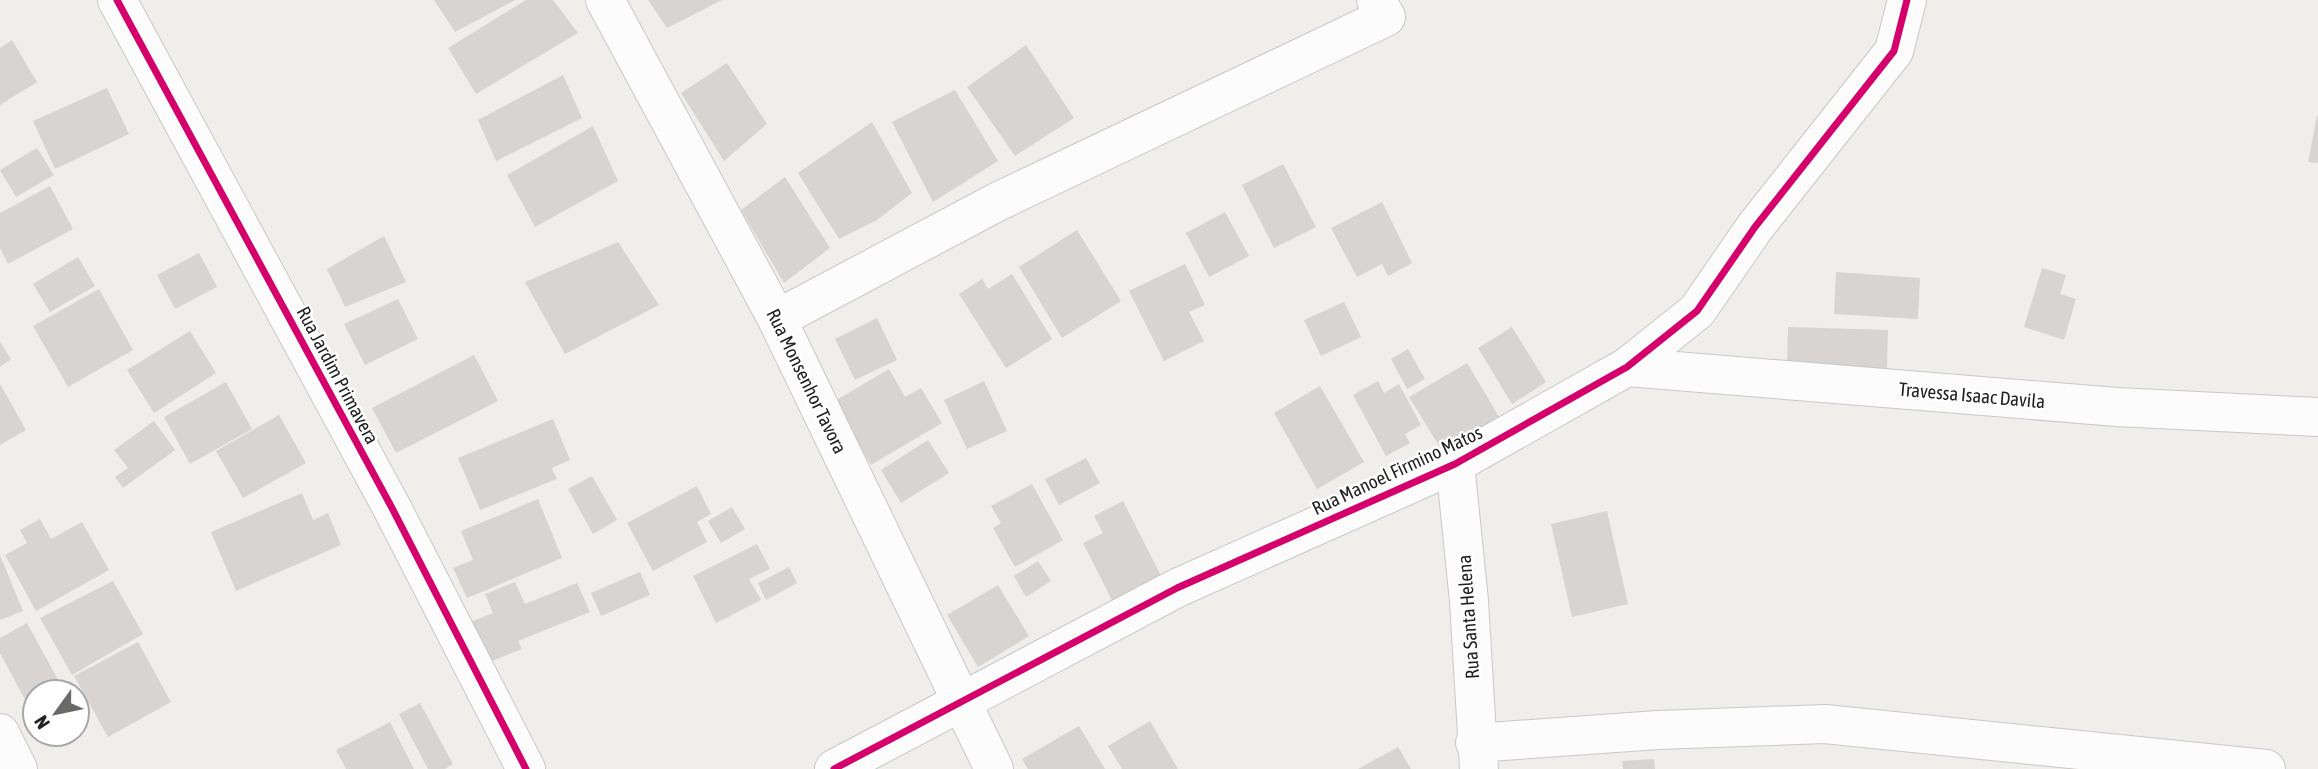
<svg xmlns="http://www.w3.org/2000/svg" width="2318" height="769" viewBox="0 0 2318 769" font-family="'Asap Condensed',sans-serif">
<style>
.building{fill:#d7d4d2}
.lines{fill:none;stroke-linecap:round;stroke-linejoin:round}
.street-casing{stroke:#c9c8c7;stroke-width:40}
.street{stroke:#fdfcfc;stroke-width:38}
.cycleway-casing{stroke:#fff;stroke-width:11}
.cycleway{stroke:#d6006c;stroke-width:7}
.labels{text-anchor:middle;stroke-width:5;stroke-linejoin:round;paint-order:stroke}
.street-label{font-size:19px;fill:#222;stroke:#fff}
</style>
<rect width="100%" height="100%" fill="#f0eeeb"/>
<g class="building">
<path d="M 434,0 L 515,0 L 455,32 Z"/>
<path d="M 526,0 L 553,0 L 578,33 L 476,94 L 448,48 Z"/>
<path d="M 648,0 L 722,0 L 667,28 Z"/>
<path d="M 12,40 L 37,82 L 0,105 L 0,48 Z"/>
<path d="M 1026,45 L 1074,118 L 1015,156 L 967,87 Z"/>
<path d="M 727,63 L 767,124 L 724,161 L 681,93 Z"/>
<path d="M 563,75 L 582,118 L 496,161 L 478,120 Z"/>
<path d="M 107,88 L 129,134 L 55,169 L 33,121 Z"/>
<path d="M 955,90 L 998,161 L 933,202 L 892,122 Z"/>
<path d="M 2317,116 L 2318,116 L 2318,163 L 2308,162 Z"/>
<path d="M 872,122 L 912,193 L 877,220 L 839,239 L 798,173 Z"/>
<path d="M 593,126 L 618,181 L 535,227 L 507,175 Z"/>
<path d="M 37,148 L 54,175 L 16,197 L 0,170 Z"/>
<path d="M 1283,164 L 1316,227 L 1274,248 L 1242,185 Z"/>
<path d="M 785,177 L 830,248 L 784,283 L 741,210 Z"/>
<path d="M 50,186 L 73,229 L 8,264 L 0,248 L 0,213 Z"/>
<path d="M 1382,202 L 1412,263 L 1388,276 L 1382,264 L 1357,277 L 1331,228 Z"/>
<path d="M 1225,212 L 1249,256 L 1209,277 L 1186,233 Z"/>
<path d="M 1077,230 L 1121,301 L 1062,338 L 1019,267 Z"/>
<path d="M 384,236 L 406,282 L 345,307 L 327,269 Z"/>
<path d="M 618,242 L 659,305 L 565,354 L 525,282 Z"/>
<path d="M 199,253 L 217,287 L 175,309 L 157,275 Z"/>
<path d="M 78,257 L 95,286 L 50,312 L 33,284 Z"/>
<path d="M 1185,264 L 1205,305 L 1189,312 L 1204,341 L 1164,361 L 1129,291 Z"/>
<path d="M 2042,268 L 2066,275 L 2060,294 L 2076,299 L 2064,340 L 2024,327 Z"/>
<path d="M 1836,272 L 1920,278 L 1918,319 L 1834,314 Z"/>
<path d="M 1012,274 L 1052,339 L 1006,368 L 959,294 L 982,279 L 988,289 Z"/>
<path d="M 99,289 L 133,350 L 68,387 L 33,326 Z"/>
<path d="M 398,299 L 418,339 L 365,365 L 344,324 Z"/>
<path d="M 1344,302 L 1361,337 L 1321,356 L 1304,320 Z"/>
<path d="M 877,318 L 897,360 L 855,380 L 835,339 Z"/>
<path d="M 1512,327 L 1546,382 L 1512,404 L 1478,348 Z"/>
<path d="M 1788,327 L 1888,330 L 1887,369 L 1787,366 Z"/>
<path d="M 190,331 L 216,373 L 154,413 L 127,370 Z"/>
<path d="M 0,342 L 11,359 L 0,367 Z"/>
<path d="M 1408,349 L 1425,379 L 1407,389 L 1391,359 Z"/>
<path d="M 474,355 L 498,401 L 396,453 L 372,408 Z"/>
<path d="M 1467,363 L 1501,420 L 1444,454 L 1409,397 Z"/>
<path d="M 889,369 L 905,397 L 921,388 L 942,423 L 871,465 L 833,402 Z"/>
<path d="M 984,381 L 1007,431 L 967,449 L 944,400 Z"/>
<path d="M 1378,381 L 1384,393 L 1399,384 L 1421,425 L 1405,434 L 1410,443 L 1386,456 L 1353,395 Z"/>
<path d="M 226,382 L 252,429 L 190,464 L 164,417 Z"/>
<path d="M 0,384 L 26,430 L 0,445 Z"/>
<path d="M 1320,386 L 1364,462 L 1317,489 L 1274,413 Z"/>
<path d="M 279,415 L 306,463 L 243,498 L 216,451 Z"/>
<path d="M 553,419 L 570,460 L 552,468 L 557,479 L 480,510 L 458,458 Z"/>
<path d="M 154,421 L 175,450 L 123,488 L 115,477 L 128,468 L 114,450 Z"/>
<path d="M 928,440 L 949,473 L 901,503 L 881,470 Z"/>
<path d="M 1086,458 L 1100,483 L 1059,505 L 1045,479 Z"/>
<path d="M 592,476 L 617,520 L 593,534 L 568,489 Z"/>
<path d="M 1032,484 L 1063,540 L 1015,567 L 993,528 L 1001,523 L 991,506 Z"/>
<path d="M 697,486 L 711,514 L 697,522 L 707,542 L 653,571 L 627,523 Z"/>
<path d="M 302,493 L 313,520 L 328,513 L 341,545 L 236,591 L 211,532 Z"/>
<path d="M 538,499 L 562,558 L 467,598 L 453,568 L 473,560 L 461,531 Z"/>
<path d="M 1123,501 L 1164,582 L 1115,606 L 1083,543 L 1103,533 L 1094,516 Z"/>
<path d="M 732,507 L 745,529 L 721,543 L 708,521 Z"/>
<path d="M 1607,511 L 1628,604 L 1572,617 L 1551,524 Z"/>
<path d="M 40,519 L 51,539 L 82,522 L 109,570 L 36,611 L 5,555 L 27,543 L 20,530 Z"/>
<path d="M 757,544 L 770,569 L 749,579 L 761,600 L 716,623 L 693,576 Z"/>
<path d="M 0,555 L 23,611 L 0,620 Z"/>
<path d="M 1038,561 L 1051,581 L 1026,597 L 1014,576 Z"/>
<path d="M 789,567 L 797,583 L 766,600 L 758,583 Z"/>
<path d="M 640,572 L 650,595 L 601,616 L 591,593 Z"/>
<path d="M 113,581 L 143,634 L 72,675 L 40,618 Z"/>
<path d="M 515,582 L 525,604 L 577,583 L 590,612 L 518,641 L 522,649 L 487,663 L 470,622 L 493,613 L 485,594 Z"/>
<path d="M 998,585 L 1029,636 L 978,667 L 947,615 Z"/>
<path d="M 27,623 L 63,689 L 58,692 L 35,692 L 35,704 L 29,707 L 0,653 L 0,638 Z"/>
<path d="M 138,642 L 171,702 L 108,737 L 74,676 Z"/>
<path d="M 420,703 L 453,764 L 445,769 L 428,769 L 399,714 Z"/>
<path d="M 1150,721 L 1178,769 L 1122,769 L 1108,746 Z"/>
<path d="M 390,722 L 414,769 L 346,769 L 336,750 Z"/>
<path d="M 1079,726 L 1105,769 L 1028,769 L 1022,759 Z"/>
<path d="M 1398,747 L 1411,769 L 1358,769 Z"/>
<path d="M 1654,759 L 1655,769 L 1623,769 L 1622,761 Z"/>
</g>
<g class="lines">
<defs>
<g id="street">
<path d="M 117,0 L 392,508 L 526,769"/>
<path d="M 605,0 L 777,319 L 994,769"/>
<path d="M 777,319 L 997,202 L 1386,17 L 1376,0"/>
<path d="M 1627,367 L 2117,407 L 2318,417"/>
<path d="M 1455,464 L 1469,601 L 1479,769"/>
<path d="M 0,733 L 18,769"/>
<path d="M 1475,743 L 1658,730 L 1825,724 L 2266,769"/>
<path d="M 834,769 L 1177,588 L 1455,464 L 1627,367 L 1697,311 L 1755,227 L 1894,51 L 1907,0"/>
</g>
</defs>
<use href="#street" class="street-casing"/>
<use href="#street" class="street"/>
<defs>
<g id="cycleway">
<path d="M 117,0 L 392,508 L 526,769"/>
<path d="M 834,769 L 1177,588 L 1455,464 L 1627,367 L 1697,311 L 1755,227 L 1894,51 L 1907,0"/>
</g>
</defs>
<use href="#cycleway" class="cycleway-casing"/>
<use href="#cycleway" class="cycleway"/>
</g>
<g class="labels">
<g class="street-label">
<text transform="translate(338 375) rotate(62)" y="7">Rua Jardim Primavera</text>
<text transform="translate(807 381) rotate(64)" y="7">Rua Monsenhor Tavora</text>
<text transform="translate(1972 395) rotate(5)" y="7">Travessa Isaac Davila</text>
<text transform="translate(1397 470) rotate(-25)" y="7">Rua Manoel Firmino Matos</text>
<text transform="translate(1468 617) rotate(-94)" y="7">Rua Santa Helena</text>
</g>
</g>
<g transform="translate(56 713) rotate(237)"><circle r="33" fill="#ffffff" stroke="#a7a7a7" stroke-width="2"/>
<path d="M0-5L12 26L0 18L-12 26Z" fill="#6a6968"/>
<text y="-10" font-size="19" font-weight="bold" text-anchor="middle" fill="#222222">N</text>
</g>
</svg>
